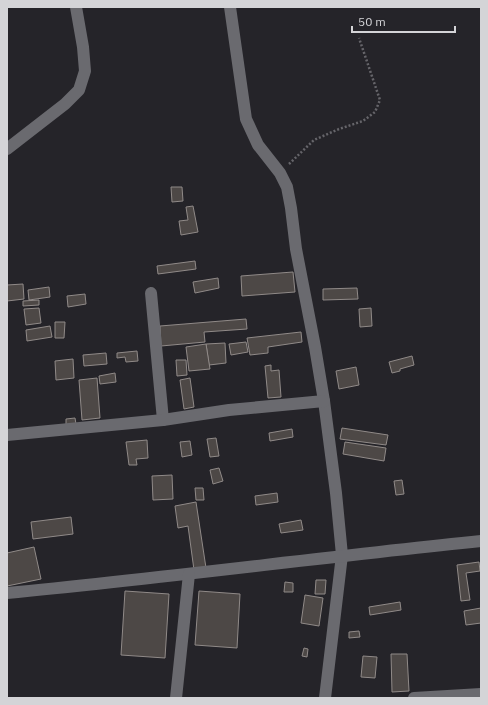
<svg xmlns="http://www.w3.org/2000/svg" width="488" height="705" viewBox="0 0 488 705" font-family="'IBM Plex Sans',sans-serif">
<style>
.building{fill:#4d4846;stroke:#908a88}
.lines{fill:none;stroke-linecap:round;stroke-linejoin:round}
.path{stroke:#66656a;stroke-width:2.5;stroke-dasharray:2 2;stroke-linecap:butt}
.street{stroke:#6a6a6f;stroke-width:12}
</style>
<rect width="100%" height="100%" fill="#252429"/>
<g class="building">
<path d="M 171,187 L 182,187 L 183,201 L 172,202 Z"/>
<path d="M 193,206 L 198,232 L 181,235 L 179,221 L 188,220 L 186,207 Z"/>
<path d="M 195,261 L 196,269 L 158,274 L 157,266 Z"/>
<path d="M 293,272 L 295,292 L 242,296 L 241,276 Z"/>
<path d="M 218,278 L 219,288 L 195,293 L 193,282 Z"/>
<path d="M 23,284 L 24,299 L 7,301 L 7,285 Z"/>
<path d="M 49,287 L 50,297 L 29,300 L 28,290 Z"/>
<path d="M 357,288 L 358,299 L 323,300 L 323,289 Z"/>
<path d="M 85,294 L 86,304 L 68,307 L 67,296 Z"/>
<path d="M 39,300 L 39,305 L 23,306 L 23,301 Z"/>
<path d="M 39,308 L 41,323 L 26,325 L 24,309 Z"/>
<path d="M 371,308 L 372,326 L 360,327 L 359,309 Z"/>
<path d="M 246,319 L 247,329 L 204,332 L 205,342 L 161,346 L 160,326 Z"/>
<path d="M 55,322 L 65,322 L 64,338 L 55,338 Z"/>
<path d="M 50,326 L 52,337 L 27,341 L 26,330 Z"/>
<path d="M 301,332 L 302,342 L 268,347 L 268,353 L 250,355 L 247,338 Z"/>
<path d="M 246,342 L 248,352 L 231,355 L 229,344 Z"/>
<path d="M 225,343 L 226,363 L 209,365 L 206,344 Z"/>
<path d="M 206,344 L 210,369 L 189,371 L 186,347 Z"/>
<path d="M 137,351 L 138,361 L 126,362 L 125,357 L 117,358 L 117,353 Z"/>
<path d="M 106,353 L 107,364 L 84,366 L 83,355 Z"/>
<path d="M 412,356 L 414,365 L 400,369 L 400,371 L 392,373 L 389,362 Z"/>
<path d="M 73,359 L 74,378 L 56,380 L 55,361 Z"/>
<path d="M 176,360 L 186,360 L 187,375 L 177,376 Z"/>
<path d="M 271,365 L 271,371 L 279,370 L 281,397 L 268,398 L 265,366 Z"/>
<path d="M 356,367 L 359,385 L 339,389 L 336,371 Z"/>
<path d="M 115,373 L 116,382 L 100,384 L 99,376 Z"/>
<path d="M 97,378 L 100,418 L 82,420 L 79,380 Z"/>
<path d="M 190,378 L 194,407 L 184,409 L 180,380 Z"/>
<path d="M 75,418 L 76,424 L 66,426 L 66,419 Z"/>
<path d="M 342,428 L 388,435 L 386,445 L 340,439 Z"/>
<path d="M 292,429 L 293,437 L 270,441 L 269,433 Z"/>
<path d="M 216,438 L 219,456 L 210,457 L 207,439 Z"/>
<path d="M 147,440 L 148,458 L 136,459 L 137,465 L 129,465 L 126,442 Z"/>
<path d="M 190,441 L 192,455 L 182,457 L 180,442 Z"/>
<path d="M 345,442 L 386,448 L 384,461 L 343,454 Z"/>
<path d="M 219,468 L 223,481 L 213,484 L 210,470 Z"/>
<path d="M 172,475 L 173,499 L 153,500 L 152,476 Z"/>
<path d="M 402,480 L 404,494 L 396,495 L 394,481 Z"/>
<path d="M 195,488 L 203,488 L 204,500 L 196,500 Z"/>
<path d="M 277,493 L 278,502 L 256,505 L 255,496 Z"/>
<path d="M 196,502 L 206,568 L 194,570 L 188,526 L 178,528 L 175,506 Z"/>
<path d="M 71,517 L 73,534 L 33,539 L 31,522 Z"/>
<path d="M 301,520 L 303,530 L 281,533 L 279,524 Z"/>
<path d="M 34,547 L 41,579 L 7,586 L 7,553 Z"/>
<path d="M 479,562 L 480,571 L 466,573 L 470,600 L 461,601 L 457,565 Z"/>
<path d="M 316,580 L 326,580 L 325,594 L 315,594 Z"/>
<path d="M 285,582 L 293,583 L 293,592 L 284,592 Z"/>
<path d="M 125,591 L 169,594 L 165,658 L 121,655 Z"/>
<path d="M 199,591 L 240,594 L 237,648 L 195,645 Z"/>
<path d="M 305,595 L 323,598 L 319,626 L 301,623 Z"/>
<path d="M 400,602 L 401,610 L 370,615 L 369,607 Z"/>
<path d="M 481,608 L 481,623 L 466,625 L 464,611 Z"/>
<path d="M 359,631 L 360,637 L 349,638 L 349,632 Z"/>
<path d="M 304,648 L 308,649 L 307,657 L 302,656 Z"/>
<path d="M 391,654 L 407,654 L 409,691 L 392,692 Z"/>
<path d="M 363,656 L 377,657 L 375,678 L 361,677 Z"/>
</g>
<g class="lines">
<path class="path" d="M 289,164 L 314,140 L 339,129 L 363,121 L 375,112 L 380,100 L 359,38"/>
<g class="street">
<path d="M 230,7 L 246,119 L 258,145 L 280,173 L 287,187 L 291,208 L 296,249 L 315,347 L 324,401 L 336,493 L 342,555 L 325,698"/>
<path d="M 7,149 L 65,104 L 79,90 L 85,71 L 83,47 L 76,7"/>
<path d="M 151,293 L 163,420"/>
<path d="M 7,435 L 163,420 L 229,410 L 324,401"/>
<path d="M 7,593 C 165,578 323,557 481,541"/>
<path d="M 176,698 L 189,574"/>
<path d="M 414,698 L 481,694"/>
</g>
</g>
<rect width="488" height="705" fill="none" stroke="#d4d4d7" stroke-width="16"/>
<path d="M352 26v6h103v-6" fill="none" stroke="#d4d4d7" stroke-width="2"/>
<text x="358" y="26" font-size="12" fill="#d4d4d7" stroke="#252429" stroke-width="3" paint-order="stroke">50 m</text>
</svg>
